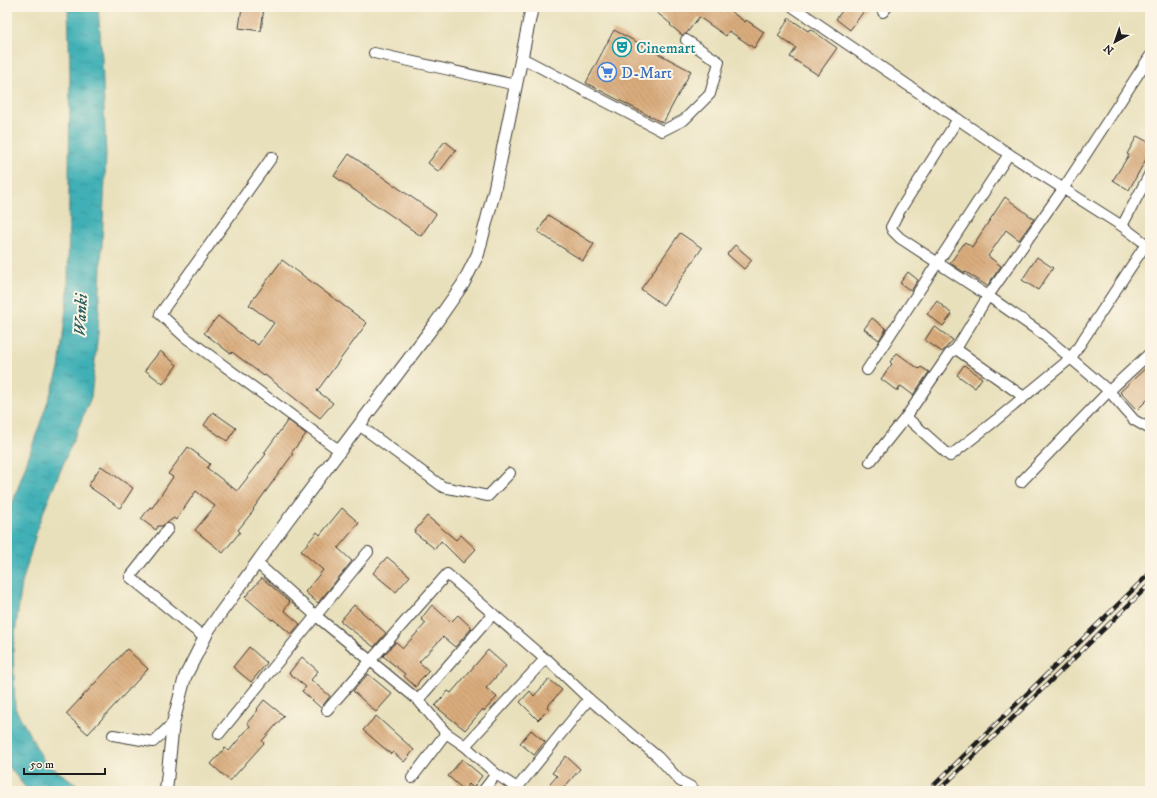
<svg xmlns="http://www.w3.org/2000/svg" width="1157" height="798" viewBox="0 0 1157 798" font-family="'IM FELL DW Pica',serif">
<style>
.water{fill:url(#water-ripples);stroke:#2e6669}
.building{fill:url(#building-back-hatch)}
.lines{fill:none;stroke-linecap:round;stroke-linejoin:round}
.minor-casing{stroke:#3b3934;stroke-width:12}
.tertiary-casing{stroke:#3b3934;stroke-width:14}
.minor{stroke:#fff;stroke-width:10}
.tertiary{stroke:#fff;stroke-width:12}
.rail-casing{stroke:#1c1c1c;stroke-width:4.5}
.rail{stroke:#fcf5e5;stroke-width:3;stroke-dasharray:9;stroke-linecap:butt}
.labels{text-anchor:middle;stroke-width:4;stroke-linejoin:round;paint-order:stroke}
.culture-label{font-size:16px;fill:#0d838f;stroke:#fcf5e5;text-anchor:start}
.shop-label{font-size:16px;fill:#366cbe;stroke:#fcf5e5;text-anchor:start}
.water-label{font-size:17px;font-style:italic;fill:#2c5f61;stroke:#fcf5e5}
</style>
<defs>
<pattern id="water-ripples" width="26" height="14" patternUnits="userSpaceOnUse"><rect width="26" height="14" fill="#3fb0b6"/><path d="M2 4q2-2 4 0t4 0M15 11q2-2 4 0t4 0" fill="none" stroke="#348e93"/></pattern>
<pattern id="building-back-hatch" width="6" height="6" patternUnits="userSpaceOnUse"><rect width="6" height="6" fill="#d9ac7d"/><path d="M-1 5l2 2M0 0l6 6M5-1l2 2" fill="none" stroke="#ba936b"/></pattern>
</defs>
<rect width="100%" height="100%" fill="#fcf5e5"/>
<filter id="ink" filterUnits="userSpaceOnUse"><feTurbulence type="fractalNoise" baseFrequency=".025" numOctaves="2"/><feDisplacementMap in="SourceGraphic" scale="8" xChannelSelector="R" yChannelSelector="G"/><feConvolveMatrix kernelMatrix="1 2 1 2 8 2 1 2 1" color-interpolation-filters="sRGB"/></filter>
<filter id="wash" filterUnits="userSpaceOnUse"><feTurbulence type="fractalNoise" baseFrequency=".012" numOctaves="4" result="noise"/><feDisplacementMap in="SourceGraphic" scale="16" xChannelSelector="R" yChannelSelector="G"/><feGaussianBlur stdDeviation="0.9" result="paint"/><feColorMatrix in="noise" values="0 0 0 0 0 0 0 0 0 0 0 0 0 0 0 0 0 1.4 0 .05"/><feComposite in="paint" operator="in"/></filter>
<g filter="url(#wash)">
<rect width="100%" height="100%" fill="#e8e0bb"/>
<path class="water" d="M 68,7 L 98,7 L 102,59 L 106,155 L 98,333 L 91,397 L 40,520 L 22,583 L 13,649 L 15,708 L 45,763 L 78,785 L 107,791 L 28,791 L 7,764 L 7,519 L 59,369 L 68,292 L 70,73 Z"/>
<g id="blocks">
<g class="building">
<path d="M 242,7 L 264,7 L 261,31 L 239,28 Z"/>
<path d="M 650,7 L 725,7 L 745,22 L 746,20 L 764,32 L 754,48 L 729,31 L 726,36 L 699,17 L 686,34 L 682,35 L 670,25 L 671,24 Z"/>
<path d="M 845,7 L 867,7 L 850,30 L 836,19 Z"/>
<path d="M 789,18 L 808,31 L 810,29 L 837,48 L 818,75 L 790,57 L 796,48 L 778,36 Z"/>
<path d="M 614,30 L 691,71 L 663,123 L 586,83 Z"/>
<path d="M 1137,136 L 1150,143 L 1150,152 L 1129,190 L 1113,180 L 1129,155 L 1127,154 Z"/>
<path d="M 445,141 L 456,150 L 439,172 L 428,163 Z"/>
<path d="M 349,154 L 436,214 L 421,236 L 334,176 Z"/>
<path d="M 1005,197 L 1034,219 L 1019,240 L 1006,230 L 988,256 L 1001,266 L 987,286 L 966,272 L 965,273 L 950,263 L 965,242 L 972,247 Z"/>
<path d="M 548,215 L 594,244 L 583,261 L 538,232 Z"/>
<path d="M 680,233 L 702,248 L 663,305 L 641,289 Z"/>
<path d="M 735,245 L 752,260 L 744,269 L 727,254 Z"/>
<path d="M 1037,257 L 1053,268 L 1038,290 L 1022,280 Z"/>
<path d="M 282,260 L 367,323 L 317,391 L 333,403 L 320,418 L 265,375 L 264,376 L 232,352 L 231,354 L 204,333 L 218,316 L 250,341 L 251,340 L 258,345 L 274,323 L 249,305 Z"/>
<path d="M 908,272 L 918,280 L 911,291 L 900,283 Z"/>
<path d="M 937,301 L 952,314 L 943,326 L 927,314 Z"/>
<path d="M 872,318 L 886,329 L 879,340 L 864,329 Z"/>
<path d="M 934,326 L 953,340 L 942,352 L 925,340 Z"/>
<path d="M 160,351 L 177,365 L 163,384 L 145,370 Z"/>
<path d="M 897,353 L 919,369 L 921,367 L 929,372 L 913,395 L 901,386 L 897,391 L 881,379 L 892,364 L 890,362 Z"/>
<path d="M 1150,364 L 1150,397 L 1137,410 L 1120,392 Z"/>
<path d="M 964,365 L 982,378 L 975,388 L 957,375 Z"/>
<path d="M 213,412 L 236,428 L 227,441 L 204,425 Z"/>
<path d="M 288,420 L 306,434 L 291,453 L 293,454 L 253,509 L 254,510 L 238,530 L 240,532 L 223,553 L 195,530 L 215,506 L 196,491 L 176,520 L 174,518 L 162,526 L 158,526 L 156,530 L 141,519 L 150,507 L 152,508 L 173,477 L 168,474 L 188,447 L 210,464 L 207,468 L 237,491 L 266,454 L 264,453 Z"/>
<path d="M 101,466 L 133,488 L 120,508 L 88,486 Z"/>
<path d="M 342,508 L 359,523 L 338,548 L 352,561 L 318,603 L 305,592 L 323,570 L 301,551 L 317,532 L 320,535 Z"/>
<path d="M 427,516 L 456,540 L 461,535 L 476,549 L 463,563 L 441,541 L 435,549 L 414,532 Z"/>
<path d="M 387,557 L 410,576 L 396,592 L 373,573 Z"/>
<path d="M 262,578 L 290,602 L 284,610 L 300,624 L 291,634 L 273,619 L 272,620 L 245,597 Z"/>
<path d="M 354,605 L 386,633 L 374,647 L 340,621 Z"/>
<path d="M 432,605 L 451,622 L 458,615 L 472,628 L 455,647 L 443,637 L 419,662 L 429,671 L 419,681 L 416,687 L 404,676 L 405,674 L 383,656 L 396,642 L 403,648 L 426,623 L 421,619 Z"/>
<path d="M 249,647 L 267,663 L 251,682 L 233,667 Z"/>
<path d="M 127,649 L 148,669 L 88,734 L 66,714 Z"/>
<path d="M 488,650 L 506,666 L 486,688 L 497,697 L 484,711 L 483,709 L 465,730 L 435,706 L 448,691 L 451,693 Z"/>
<path d="M 302,657 L 318,671 L 311,680 L 330,696 L 321,708 L 302,691 L 306,687 L 289,673 Z"/>
<path d="M 368,674 L 392,694 L 376,712 L 353,691 Z"/>
<path d="M 549,679 L 562,690 L 547,707 L 549,709 L 538,720 L 520,702 L 530,691 L 534,696 Z"/>
<path d="M 264,700 L 284,716 L 262,741 L 264,743 L 230,781 L 211,764 L 225,748 L 229,751 L 250,726 L 247,723 L 258,710 L 257,709 Z"/>
<path d="M 376,716 L 414,750 L 404,762 L 393,752 L 391,754 L 363,730 Z"/>
<path d="M 531,730 L 545,742 L 534,755 L 520,743 Z"/>
<path d="M 566,756 L 580,769 L 561,791 L 544,791 L 557,776 L 552,773 Z"/>
<path d="M 462,759 L 482,776 L 473,788 L 469,784 L 464,790 L 448,776 Z"/>
</g>
</g>
</g>
<g filter="url(#ink)">
<use href="#blocks" fill-opacity="0" stroke="#3b3934" stroke-width="1"/>
<g class="lines">
<defs>
<g id="minor">
<path d="M 793,7 L 1009,154 L 1122,226 L 1150,247"/>
<path d="M 883,12 L 887,7"/>
<path d="M 374,53 L 516,85"/>
<path d="M 522,58 L 662,131 L 684,120 L 710,94 L 719,62 L 686,40"/>
<path d="M 958,119 L 900,210 L 891,227 L 893,231 L 900,238 L 988,296 L 1040,332 L 1109,391 L 1134,420 L 1150,429"/>
<path d="M 272,157 L 160,314 L 185,337 L 340,451"/>
<path d="M 1122,226 L 1150,173"/>
<path d="M 956,349 L 1024,397"/>
<path d="M 867,370 L 1009,154"/>
<path d="M 906,417 L 950,456 L 996,420 L 1071,358 L 1146,244"/>
<path d="M 359,425 L 443,487 L 488,496 L 510,473"/>
<path d="M 870,462 L 906,417 L 950,353 L 956,349 L 988,296 L 1063,189 L 1150,56"/>
<path d="M 1021,482 L 1109,391 L 1150,353"/>
<path d="M 168,529 L 130,577 L 205,638"/>
<path d="M 257,563 L 315,615 L 418,700 L 446,733 L 465,746 L 496,774 L 517,788 L 520,791"/>
<path d="M 418,700 L 493,614"/>
<path d="M 327,710 L 447,574 L 545,659 L 548,660 L 589,699 L 658,757 L 680,781 L 691,787 L 695,791"/>
<path d="M 219,734 L 368,552"/>
<path d="M 113,735 L 153,742 L 173,723"/>
<path d="M 465,746 L 545,659"/>
<path d="M 412,778 L 446,733"/>
<path d="M 517,788 L 589,699"/>
<path d="M 483,791 L 496,774"/>
</g>
<path id="tertiary" d="M 166,791 L 173,723 L 185,677 L 209,629 L 287,521 L 435,324 L 463,284 L 478,254 L 494,192 L 532,7"/>
</defs>
<use href="#minor" class="minor-casing"/>
<use href="#tertiary" class="tertiary-casing"/>
<use href="#minor" class="minor"/>
<use href="#tertiary" class="tertiary"/>
<defs>
<g id="rail">
<path d="M 928,791 L 1150,573"/>
<path d="M 938,791 L 1150,584"/>
</g>
</defs>
<use href="#rail" class="rail-casing"/>
<use href="#rail" class="rail"/>
</g>
</g>
<defs>
<symbol id="theatre-ring" viewBox="-11 -11 22 22"><circle r="9.5" fill="#fcf5e5" stroke="#0f9aa8" stroke-width="1.5"/><path d="M-5-5.5Q0-4 5-5.5V0Q5 5 0 6Q-5 5-5 0ZM-3.3-2.5H-1v1.5H-3.3ZM1-2.5H3.3v1.5H1ZM-2.8 1Q0 5.5 2.8 1Z" fill="#0f9aa8"/></symbol>
<symbol id="supermarket-ring" viewBox="-11 -11 22 22"><circle r="9.5" fill="#fcf5e5" stroke="#3f7fe0" stroke-width="1.5"/><path d="M-6-5.5h2.5l.6 2H6L4.5 2H-2.5L-4.4-4H-6ZM-1.5 3.2a1.3 1.3 0 1 0 .1 0ZM3 3.2a1.3 1.3 0 1 0 .1 0Z" fill="#3f7fe0"/></symbol>
</defs>
<g fill-rule="evenodd">
<use href="#theatre-ring" x="611" y="36" width="22" height="22"/>
<use href="#supermarket-ring" x="596" y="61" width="22" height="22"/>
</g>
<g class="labels">
<g class="culture-label">
<text x="636" y="53">Cinemart</text>
</g>
<g class="shop-label">
<text x="621" y="78">D-Mart</text>
</g>
<g class="water-label">
<text transform="translate(80 315) rotate(-87)" y="6">Wanki</text>
</g>
</g>
<rect width="1157" height="798" fill="none" stroke="#fcf5e5" stroke-width="24"/>
<g transform="translate(1115 42) rotate(220)" stroke="#fcf5e5" stroke-width="3" paint-order="stroke">
<path d="M0-3L7 15L0 10L-7 15Z" fill="#1c1c1c"/>
<text y="-6" font-size="11" font-weight="bold" text-anchor="middle" fill="#1c1c1c">N</text>
</g>
<path d="M24 768v6h81v-6" fill="none" stroke="#1c1c1c" stroke-width="2"/>
<text x="30" y="768" font-size="12" fill="#1c1c1c" stroke="#fcf5e5" stroke-width="3" paint-order="stroke">50 m</text>
</svg>
